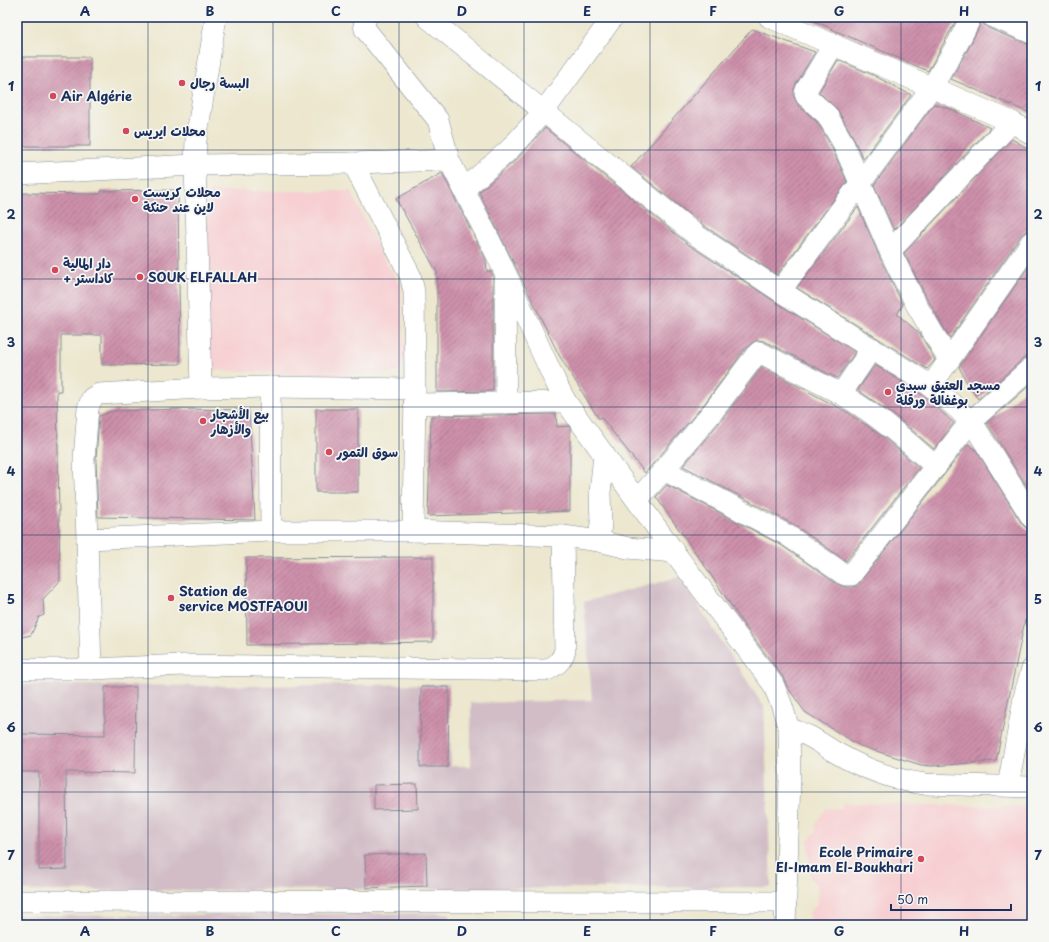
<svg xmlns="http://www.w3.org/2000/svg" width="1049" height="942" viewBox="0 0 1049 942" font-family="'Playpen Sans','Playpen Sans Arabic',sans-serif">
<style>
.built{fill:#f7cfd2}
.industrial{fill:#d2bdc6}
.building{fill:url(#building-hatch)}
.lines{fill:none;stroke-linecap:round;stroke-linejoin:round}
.minor-casing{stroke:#848b96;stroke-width:22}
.minor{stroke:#fff;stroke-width:21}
.grid{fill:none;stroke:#1b2f5e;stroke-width:1;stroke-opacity:0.55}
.poi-dot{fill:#d1495b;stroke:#f6f6f2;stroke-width:1.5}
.labels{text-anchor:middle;stroke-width:3.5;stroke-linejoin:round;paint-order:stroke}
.poi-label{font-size:13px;font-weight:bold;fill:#1b2f5e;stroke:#f6f6f2;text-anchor:start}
.neatline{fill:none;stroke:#1b2f5e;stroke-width:1.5}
.grid-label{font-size:13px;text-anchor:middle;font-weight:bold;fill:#1b2f5e}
</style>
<defs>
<pattern id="building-hatch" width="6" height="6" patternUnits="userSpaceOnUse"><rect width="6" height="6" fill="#ce90aa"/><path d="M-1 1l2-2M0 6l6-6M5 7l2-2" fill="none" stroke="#a6768e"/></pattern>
</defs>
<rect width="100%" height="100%" fill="#f6f6f2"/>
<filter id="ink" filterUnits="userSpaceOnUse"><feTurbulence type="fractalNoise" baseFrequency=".025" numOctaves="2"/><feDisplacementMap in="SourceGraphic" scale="8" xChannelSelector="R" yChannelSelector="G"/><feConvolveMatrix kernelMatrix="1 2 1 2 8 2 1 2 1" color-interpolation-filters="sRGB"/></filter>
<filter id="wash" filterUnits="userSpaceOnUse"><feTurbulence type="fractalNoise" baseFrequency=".012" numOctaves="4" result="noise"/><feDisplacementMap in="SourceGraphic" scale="16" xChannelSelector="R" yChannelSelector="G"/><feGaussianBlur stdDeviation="0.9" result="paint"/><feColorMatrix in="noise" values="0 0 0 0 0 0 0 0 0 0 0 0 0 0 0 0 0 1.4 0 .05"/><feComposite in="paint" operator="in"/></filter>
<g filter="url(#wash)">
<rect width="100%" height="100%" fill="#ece7ce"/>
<g class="built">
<path d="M 210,191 L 351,191 L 384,260 L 401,285 L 405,357 L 401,370 L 389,374 L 320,375 L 207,370 L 204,251 Z"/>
<path d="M 845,803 L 1032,807 L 1032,925 L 809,925 L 809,913 L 818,903 L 817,885 L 810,878 L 808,840 L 816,832 L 816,823 L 826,808 L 840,809 Z"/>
</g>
<g class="industrial">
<path d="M 680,577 L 764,707 L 771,887 L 18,891 L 18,685 L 246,686 L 449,684 L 451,766 L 471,766 L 471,703 L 592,700 L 584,602 Z"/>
<path d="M 449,913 L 449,925 L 18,925 L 18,916 Z"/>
</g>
<g id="blocks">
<g class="building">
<path d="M 806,17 L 958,17 L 947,37 L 928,71 L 836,31 Z"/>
<path d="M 982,21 L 984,25 L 988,28 L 1027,44 L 1032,45 L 1032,114 L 951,79 L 968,49 Z"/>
<path d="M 752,29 L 815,52 L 796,84 L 794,90 L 794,97 L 798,105 L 818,123 L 831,146 L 847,182 L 777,275 L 703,225 L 631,167 Z"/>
<rect x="17" y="57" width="73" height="89"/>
<path d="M 838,60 L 873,75 L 911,95 L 863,159 L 852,135 L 837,109 L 819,92 Z"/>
<path d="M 934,104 L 951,109 L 990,128 L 894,230 L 874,185 Z"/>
<path d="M 545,128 L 689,245 L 774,301 L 855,352 L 837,378 L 764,341 L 757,340 L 751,344 L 745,349 L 705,403 L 645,473 L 601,417 L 599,419 L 559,355 L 479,192 L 517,159 Z"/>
<path d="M 1012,139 L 1032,151 L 1032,227 L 1022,234 L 950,338 L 928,300 L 904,253 Z"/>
<path d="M 442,173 L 486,260 L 487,271 L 491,271 L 493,276 L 493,391 L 437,392 L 437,272 L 396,199 Z"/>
<path d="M 178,190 L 180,364 L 102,365 L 102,335 L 61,335 L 61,391 L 57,391 L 60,581 L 43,599 L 44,615 L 39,617 L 31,635 L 17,638 L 17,205 L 19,205 L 18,193 L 101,194 L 101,191 Z"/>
<path d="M 858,207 L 879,256 L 903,305 L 897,314 L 920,334 L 935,360 L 927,369 L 797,288 Z"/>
<path d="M 1029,266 L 1032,269 L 1032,355 L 1024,358 L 978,399 L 967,383 L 959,367 Z"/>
<path d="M 875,365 L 924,396 L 954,423 L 934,449 L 898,418 L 858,390 Z"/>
<path d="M 762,367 L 847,412 L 883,437 L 919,468 L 846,561 L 793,524 L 683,466 L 724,417 Z"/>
<path d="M 1032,383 L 1032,495 L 987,423 Z"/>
<path d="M 182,409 L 249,410 L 255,520 L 98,517 L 96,459 L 99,416 L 113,411 Z"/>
<rect x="316" y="409" width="42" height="83"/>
<path d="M 556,414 L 557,427 L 569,426 L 570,428 L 570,511 L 428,516 L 431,416 Z"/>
<path d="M 968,444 L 976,450 L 1022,524 L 1026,528 L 1032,530 L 1032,621 L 1025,620 L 996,761 L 932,766 L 921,765 L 860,746 L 805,712 L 788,688 L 783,677 L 744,625 L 707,569 L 656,497 L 667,485 L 781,545 L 837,584 L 846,587 L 851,587 L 857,586 L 860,582 Z"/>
<path d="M 433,557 L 433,642 L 247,645 L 246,558 Z"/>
<path d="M 105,687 L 136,687 L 135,773 L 66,772 L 67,869 L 39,870 L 39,772 L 19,772 L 19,734 L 105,735 Z"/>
<path d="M 421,687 L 449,687 L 448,767 L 420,767 Z"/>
<path d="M 417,784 L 418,809 L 374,810 L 374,785 Z"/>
<path d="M 426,853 L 427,886 L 366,888 L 365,855 Z"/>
</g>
</g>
</g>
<g filter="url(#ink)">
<use href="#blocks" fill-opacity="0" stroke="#848b96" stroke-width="1"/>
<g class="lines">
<defs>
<g id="minor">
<path d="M 216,17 L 196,140 L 195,165 L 201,388 L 270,387 L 271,531 L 413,531 L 563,536 L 599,541 L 628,548 L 674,552 L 773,684 L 782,706 L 789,729 L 790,779 L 785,925"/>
<path d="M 366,17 L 364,25 L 365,29 L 438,120 L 449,160"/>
<path d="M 427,17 L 696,235 L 780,291 L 931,386"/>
<path d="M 769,17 L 1012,122 L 1032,134"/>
<path d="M 993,17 L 1032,33"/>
<path d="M 834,44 L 806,90 L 805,93 L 806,96 L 827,115 L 842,141 L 890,251 L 917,306 L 949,360"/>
<path d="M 17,174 L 195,165 L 353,163 L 449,160 L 497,255 L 555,381 L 566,402 L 674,552"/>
<path d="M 464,189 L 509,150 L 544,111 L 613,17"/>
<path d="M 1032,241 L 931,386 L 959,410 L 975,427 L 1032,518"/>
<path d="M 890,251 L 1012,122"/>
<path d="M 505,281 L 506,403"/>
<path d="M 780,291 L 932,87 L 958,43 L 971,17"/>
<path d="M 872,348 L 841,394 C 876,414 906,440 936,467"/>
<path d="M 270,387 L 415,389 L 414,291 L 410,275 L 353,163"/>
<path d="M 201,388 L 99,394 L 92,398 L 88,408 L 84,459 L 87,539 L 271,531"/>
<path d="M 414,404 L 566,402"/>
<path d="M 664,470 L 714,410 L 755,356 L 759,352 L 841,394"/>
<path d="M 637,500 L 664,470 L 787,535 L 842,573 L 846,575 L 851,575 L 970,422 L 1032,367"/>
<path d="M 413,531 L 415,390"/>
<path d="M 599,541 L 601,523 L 600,493 L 604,454"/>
<path d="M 17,669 L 91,669 L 87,539"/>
<path d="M 91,669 L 184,665 L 547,670 C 557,665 562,661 565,650 L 563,536"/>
<path d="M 789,729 C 807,733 817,741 833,751 C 860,767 893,780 925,784 L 1032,787"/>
<path d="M 1008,786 L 1025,693 L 1032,669"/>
<path d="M 17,901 L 786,902"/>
</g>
</defs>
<use href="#minor" class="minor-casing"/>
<use href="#minor" class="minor"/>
</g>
</g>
<path class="grid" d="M 148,17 L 148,925M 273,17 L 273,925M 399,17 L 399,925M 524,17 L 524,925M 650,17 L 650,925M 776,17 L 776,925M 901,17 L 901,925M 17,150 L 1032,150M 17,279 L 1032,279M 17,407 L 1032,407M 17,535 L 1032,535M 17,663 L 1032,663M 17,792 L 1032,792"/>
<g class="poi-dot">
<circle cx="182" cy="83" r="4"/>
<circle cx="53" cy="96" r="4"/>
<circle cx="126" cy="131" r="4"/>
<circle cx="135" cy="199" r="4"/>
<circle cx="55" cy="270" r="4"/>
<circle cx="140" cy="277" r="4"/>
<circle cx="888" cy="392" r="4"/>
<circle cx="203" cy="421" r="4"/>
<circle cx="329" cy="452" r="4"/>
<circle cx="171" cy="598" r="4"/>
<circle cx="921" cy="859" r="4"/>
</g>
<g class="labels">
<g class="poi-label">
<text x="190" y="88">البسة رجال</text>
<text x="61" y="101">Air Algérie</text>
<text x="134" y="136">محلات ايريس</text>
<text x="143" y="197">محلات كريست<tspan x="143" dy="15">لاين عند حنكة</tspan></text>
<text x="63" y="268">دار المالية<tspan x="63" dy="15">+ كاداستر</tspan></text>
<text x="148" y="282">SOUK ELFALLAH</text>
<text x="896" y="390">مسجد العتيق سبدي<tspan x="896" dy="15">بوغفالة ورقلة</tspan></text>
<text x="211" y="419">بيع الأشجار<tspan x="211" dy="15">والأزهار</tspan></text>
<text x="337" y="457">سوق التمور</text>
<text x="179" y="596">Station de<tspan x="179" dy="15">service MOSTFAOUI</tspan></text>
<text x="913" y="857" text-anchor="end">Ecole Primaire<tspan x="913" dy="15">El-Imam El-Boukhari</tspan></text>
</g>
</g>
<rect width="1049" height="942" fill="none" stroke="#f6f6f2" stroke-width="44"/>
<path d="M891 904v6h120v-6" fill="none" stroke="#1b2f5e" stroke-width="2"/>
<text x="897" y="904" font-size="12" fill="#1b2f5e" stroke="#f6f6f2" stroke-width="3" paint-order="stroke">50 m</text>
<rect x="22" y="22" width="1005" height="898" class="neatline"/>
<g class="grid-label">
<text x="85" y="16">A</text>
<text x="210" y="16">B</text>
<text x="336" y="16">C</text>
<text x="462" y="16">D</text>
<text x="587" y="16">E</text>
<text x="713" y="16">F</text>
<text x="839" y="16">G</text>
<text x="964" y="16">H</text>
<text x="11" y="91">1</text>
<text x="1038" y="91">1</text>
<text x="11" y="219">2</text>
<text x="1038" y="219">2</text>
<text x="11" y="347">3</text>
<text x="1038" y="347">3</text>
<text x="11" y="476">4</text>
<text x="1038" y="476">4</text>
<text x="11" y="604">5</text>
<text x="1038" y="604">5</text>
<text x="11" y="732">6</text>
<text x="1038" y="732">6</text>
<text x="11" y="860">7</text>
<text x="1038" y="860">7</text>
<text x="85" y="936">A</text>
<text x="210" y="936">B</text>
<text x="336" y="936">C</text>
<text x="462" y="936">D</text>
<text x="587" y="936">E</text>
<text x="713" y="936">F</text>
<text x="839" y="936">G</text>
<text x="964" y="936">H</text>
</g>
</svg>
